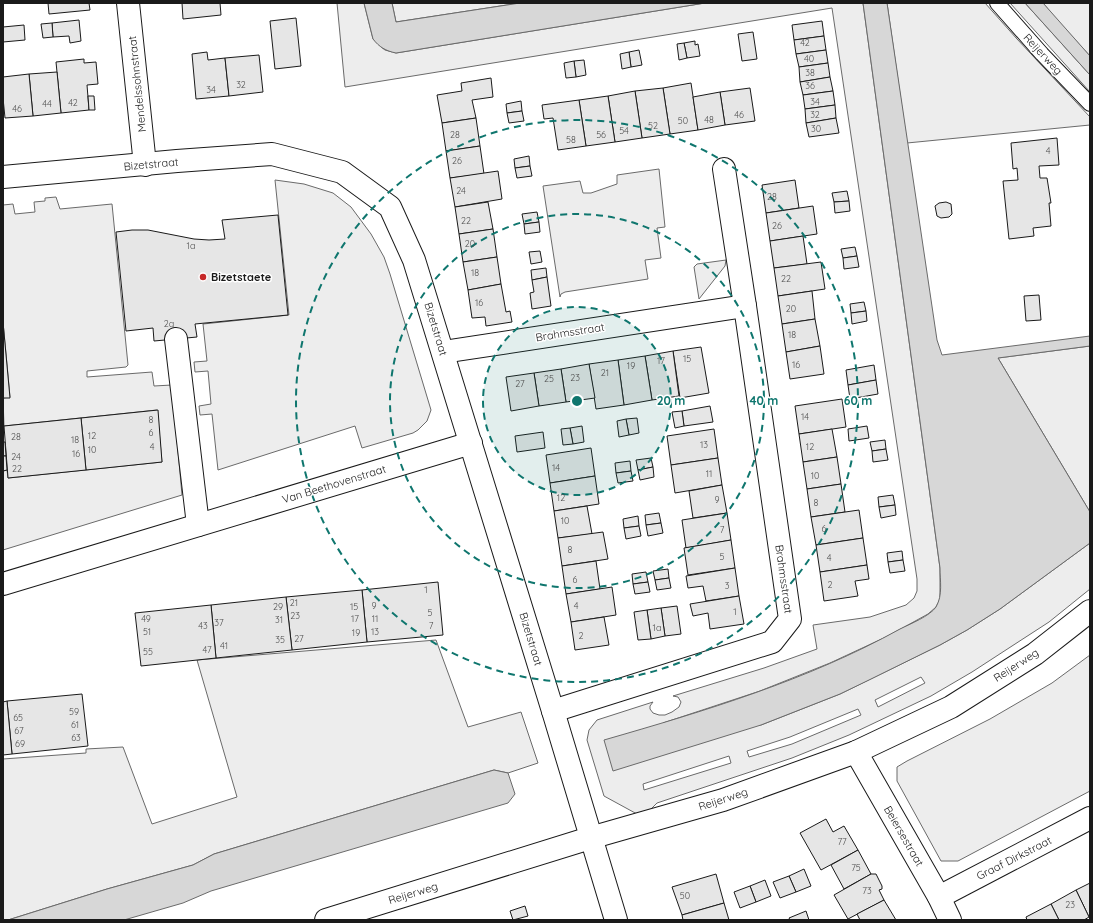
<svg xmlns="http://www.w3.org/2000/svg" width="1093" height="923" viewBox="0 0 1093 923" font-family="Quicksand,sans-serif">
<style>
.built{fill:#ededed;stroke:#6a6a6a;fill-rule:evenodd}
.water{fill:#d7d7d7;stroke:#6a6a6a}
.building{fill:#e6e6e6;stroke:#1a1a1a}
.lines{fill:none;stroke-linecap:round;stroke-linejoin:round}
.lane-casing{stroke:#1a1a1a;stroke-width:16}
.street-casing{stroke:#1a1a1a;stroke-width:24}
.lane{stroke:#fff;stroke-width:14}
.street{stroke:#fff;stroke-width:22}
.ring{fill:none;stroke:#0f766e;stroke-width:2;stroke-dasharray:7 5}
.poi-dot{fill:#c62828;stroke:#fff;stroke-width:1.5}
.labels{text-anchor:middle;stroke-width:3;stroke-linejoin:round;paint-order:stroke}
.number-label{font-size:9px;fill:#4d4d4d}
.street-label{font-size:11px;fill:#1a1a1a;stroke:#fff}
.poi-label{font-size:11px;font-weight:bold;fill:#1a1a1a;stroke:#fff;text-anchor:start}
.centre{fill:#0f766e;stroke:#fff;stroke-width:2}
.ring-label{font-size:12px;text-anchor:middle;font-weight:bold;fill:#0f766e;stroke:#fff;stroke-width:3;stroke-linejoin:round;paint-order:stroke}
</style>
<rect width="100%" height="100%" fill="#fff"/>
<g class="built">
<path d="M 337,3 L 364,3 L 373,39 L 381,47 L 385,50 L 396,53 L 705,3 L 863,3 L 940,568 L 940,599 L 936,607 L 928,614 L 886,637 L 830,663 L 760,691 L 663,723 L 761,725 L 840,694 L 940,645 L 967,630 L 1000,609 L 1090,543 L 1090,589 L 1049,622 L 972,672 L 931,696 L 849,735 L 792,758 L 657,803 L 650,810 L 637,814 L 604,796 L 587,740 L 589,730 L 597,720 L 653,702 L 650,706 L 650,709 L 653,713 L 659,715 L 665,715 L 672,712 L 679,707 L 681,702 L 678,697 L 673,696 L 764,668 L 817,649 L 813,625 L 870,617 L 906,605 L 914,598 L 917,591 L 917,579 L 832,8 L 345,87 ZM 921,677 L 925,683 L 878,707 L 875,700 ZM 858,709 L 861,715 L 792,744 L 749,757 L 747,751 L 790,737 ZM 729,756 L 731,763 L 644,790 L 643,784 Z"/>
<path d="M 392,3 L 520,3 L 396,22 Z"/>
<path d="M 887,3 L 985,3 L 1017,39 L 1090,117 L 1090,125 L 907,143 Z"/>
<path d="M 1010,3 L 1025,3 L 1090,75 L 1090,92 Z"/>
<path d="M 1043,3 L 1090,3 L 1090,56 L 1057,20 Z"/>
<path d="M 659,169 L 665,227 L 657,228 L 661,258 L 645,260 L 648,279 L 565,292 L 561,294 L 560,297 L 543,186 L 580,181 L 583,193 L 591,193 L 617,184 L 617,175 Z"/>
<path d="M 275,180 L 304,184 L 333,193 L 351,207 L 371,234 L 384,257 L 390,274 L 431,410 L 427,421 L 418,430 L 413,433 L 362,448 L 355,426 L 218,470 L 212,414 L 200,415 L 199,406 L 211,404 L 208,371 L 195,372 L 194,362 L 207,361 L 203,324 L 289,315 Z"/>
<path d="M 56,197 L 60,209 L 112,204 L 128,365 L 126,367 L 87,371 L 87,377 L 152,372 L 154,386 L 172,385 L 182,495 L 3,550 L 3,471 L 7,470 L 8,478 L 162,462 L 157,410 L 4,426 L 3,398 L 10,397 L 3,322 L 3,205 L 13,204 L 15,214 L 35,212 L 34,202 L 45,201 L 45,198 Z"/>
<path d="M 726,260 L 725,266 L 699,299 L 694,267 L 697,264 Z"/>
<path d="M 1090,346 L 1090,512 L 998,358 Z"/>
<path d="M 436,640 L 468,727 L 521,712 L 538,763 L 508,773 L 494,770 L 214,854 L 193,865 L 107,889 L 8,920 L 3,920 L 3,759 L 86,753 L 86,749 L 123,747 L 152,824 L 237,797 L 197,660 Z"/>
<path d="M 1090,655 L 1090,791 L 958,861 L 941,861 L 897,781 L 897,767 L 907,761 L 990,719 L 1052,683 Z"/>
</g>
<g class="water">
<path d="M 364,3 L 392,3 L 396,22 L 520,3 L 705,3 L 396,53 C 386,51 379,47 373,39 Z"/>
<path d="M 863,3 L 887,3 L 937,340 L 942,355 L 1090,336 L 1090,346 L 998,358 L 1090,512 L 1090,543 L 1000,609 L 967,630 L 940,645 L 869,680 L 840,694 L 761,725 L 613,771 L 604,740 C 705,711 808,680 900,629 C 910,624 930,616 936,607 C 943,595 940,581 940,568 Z"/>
<path d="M 1025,3 L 1043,3 L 1090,56 L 1090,75 Z"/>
<path d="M 494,770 L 508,773 L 515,794 L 508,803 L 211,891 L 183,903 L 124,920 L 8,920 L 107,889 L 193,865 L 214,854 Z"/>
</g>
<g class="building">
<path d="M 48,3 L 89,3 L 90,10 L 49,14 Z"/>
<path d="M 182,3 L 220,3 L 221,15 L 183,19 Z"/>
<path d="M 296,18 L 301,66 L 275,69 L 270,21 Z"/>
<path d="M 79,20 L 81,41 L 70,43 L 69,36 L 53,37 L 52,23 Z"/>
<path d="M 822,21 L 824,36 L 794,40 L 792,25 Z"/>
<path d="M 52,23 L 53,37 L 43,38 L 41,24 Z"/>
<path d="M 24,25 L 25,40 L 3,42 L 3,27 Z"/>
<path d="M 753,32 L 757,59 L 742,61 L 738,34 Z"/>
<path d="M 824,36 L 826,50 L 796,54 L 794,40 Z"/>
<path d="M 695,41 L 695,45 L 698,44 L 700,56 L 687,58 L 684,43 Z"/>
<path d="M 684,43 L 687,58 L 679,60 L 677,44 Z"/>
<path d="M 639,50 L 642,65 L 631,67 L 629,52 Z"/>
<path d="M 826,50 L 828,63 L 799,67 L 796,54 Z"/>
<path d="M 207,52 L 208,60 L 225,58 L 229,96 L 196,99 L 192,54 Z"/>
<path d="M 629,52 L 631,67 L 622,69 L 620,54 Z"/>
<path d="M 259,55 L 263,92 L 229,96 L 225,58 Z"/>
<path d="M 84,59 L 84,63 L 96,62 L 98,84 L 87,85 L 89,110 L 61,113 L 56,62 Z"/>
<path d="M 584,60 L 586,75 L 576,77 L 574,61 Z"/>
<path d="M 574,61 L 576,77 L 566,78 L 564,63 Z"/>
<path d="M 828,63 L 830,77 L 800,82 L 799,67 Z"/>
<path d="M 57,72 L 61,113 L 33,116 L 29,74 Z"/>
<path d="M 29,74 L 33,116 L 5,118 L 3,98 L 3,77 Z"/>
<path d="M 830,77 L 833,91 L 803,95 L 800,82 Z"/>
<path d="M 491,78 L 493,97 L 472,100 L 476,118 L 442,123 L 437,95 L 462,91 L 461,83 Z"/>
<path d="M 691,83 L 698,130 L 670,134 L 663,88 Z"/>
<path d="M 663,88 L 670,134 L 642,138 L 635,91 Z"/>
<path d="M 750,88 L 755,121 L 725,125 L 720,92 Z"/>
<path d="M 635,91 L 642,138 L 615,142 L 608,96 Z"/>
<path d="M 833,91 L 835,105 L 805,109 L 803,95 Z"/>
<path d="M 720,92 L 725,125 L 698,130 L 693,97 Z"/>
<path d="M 88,96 L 94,96 L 95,110 L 89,110 Z"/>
<path d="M 608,96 L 615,142 L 586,146 L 579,100 Z"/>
<path d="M 579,100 L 586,146 L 558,150 L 553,118 L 544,119 L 542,105 Z"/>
<path d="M 521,101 L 522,111 L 507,113 L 506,104 Z"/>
<path d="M 835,105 L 836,118 L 806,123 L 805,109 Z"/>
<path d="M 522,111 L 524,121 L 509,123 L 507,113 Z"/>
<path d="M 476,118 L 480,146 L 446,151 L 442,123 Z"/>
<path d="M 836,118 L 839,133 L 809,137 L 806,123 Z"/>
<path d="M 1057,138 L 1059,165 L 1039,166 L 1040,178 L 1047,178 L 1051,203 L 1049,203 L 1051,226 L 1033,228 L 1034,236 L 1009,239 L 1003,181 L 1018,180 L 1017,168 L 1013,169 L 1011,143 Z"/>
<path d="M 480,146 L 484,174 L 450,178 L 446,151 Z"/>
<path d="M 529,156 L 530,166 L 515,168 L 514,159 Z"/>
<path d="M 530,166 L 532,176 L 517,178 L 515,168 Z"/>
<path d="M 498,171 L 502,199 L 455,207 L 450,178 Z"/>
<path d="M 795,180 L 799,208 L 766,213 L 762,185 Z"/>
<path d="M 847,191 L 849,201 L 834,202 L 832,193 Z"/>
<path d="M 849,201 L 850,211 L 835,213 L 834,202 Z"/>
<path d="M 488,202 L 493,229 L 459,234 L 455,207 Z"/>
<path d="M 946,202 L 951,204 L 952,214 L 949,217 L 941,218 L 937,216 L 935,206 L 939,203 Z"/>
<path d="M 813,206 L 817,234 L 770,241 L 766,213 Z"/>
<path d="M 537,212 L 539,222 L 524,224 L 522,214 Z"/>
<path d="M 278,215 L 288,315 L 195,324 L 197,337 L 176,339 L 154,341 L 153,328 L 126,331 L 116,232 L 132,230 L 148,230 L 194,239 L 209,240 L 225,239 L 222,220 Z"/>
<path d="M 539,222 L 540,232 L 525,234 L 524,224 Z"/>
<path d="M 493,229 L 497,257 L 463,262 L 459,234 Z"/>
<path d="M 803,236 L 807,264 L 774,268 L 770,241 Z"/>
<path d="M 855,247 L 857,256 L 843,258 L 841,249 Z"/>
<path d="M 540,251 L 542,262 L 531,264 L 529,252 Z"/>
<path d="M 857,256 L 859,267 L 844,269 L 843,258 Z"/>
<path d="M 497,257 L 501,284 L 468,290 L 463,262 Z"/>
<path d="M 821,262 L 825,289 L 778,296 L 774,268 Z"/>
<path d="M 546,268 L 547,277 L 532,280 L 531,270 Z"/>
<path d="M 547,277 L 551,306 L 532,309 L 530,293 L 534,292 L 532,280 Z"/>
<path d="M 501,284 L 506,312 L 510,311 L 512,322 L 486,326 L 485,317 L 472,318 L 468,290 Z"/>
<path d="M 812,291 L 815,319 L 782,324 L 778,296 Z"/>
<path d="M 1039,295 L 1041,320 L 1026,321 L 1024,296 Z"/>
<path d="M 864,302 L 866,311 L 851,313 L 850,304 Z"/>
<path d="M 866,311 L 867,321 L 852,324 L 851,313 Z"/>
<path d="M 815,319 L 820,346 L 786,352 L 782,324 Z"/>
<path d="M 3,322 L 10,398 L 3,398 Z"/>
<path d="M 820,346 L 824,374 L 790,379 L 786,352 Z"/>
<path d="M 701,347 L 709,393 L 680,398 L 673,351 Z"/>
<path d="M 673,351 L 679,396 L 652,400 L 645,356 Z"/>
<path d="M 645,356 L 652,400 L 624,405 L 618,360 Z"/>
<path d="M 618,360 L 624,405 L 596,409 L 589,364 Z"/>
<path d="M 589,364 L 595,398 L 566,402 L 561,369 Z"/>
<path d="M 874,365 L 876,380 L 848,385 L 846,370 Z"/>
<path d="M 561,369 L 566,402 L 539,406 L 534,373 Z"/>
<path d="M 534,373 L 539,406 L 511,411 L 506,377 Z"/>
<path d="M 876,380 L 878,394 L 850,399 L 848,385 Z"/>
<path d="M 842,399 L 846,427 L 799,434 L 795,406 Z"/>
<path d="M 710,406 L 713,422 L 684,426 L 682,411 Z"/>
<path d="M 158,410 L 162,462 L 86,470 L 81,418 Z"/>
<path d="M 682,411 L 684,426 L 675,428 L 672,412 Z"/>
<path d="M 81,418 L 86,470 L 8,478 L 4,426 Z"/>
<path d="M 637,418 L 639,433 L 629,435 L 626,419 Z"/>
<path d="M 626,419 L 629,435 L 619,437 L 617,421 Z"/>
<path d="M 582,426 L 584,442 L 573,444 L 570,428 Z"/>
<path d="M 867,426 L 869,438 L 849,441 L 848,429 Z"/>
<path d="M 570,428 L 573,444 L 563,445 L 561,429 Z"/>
<path d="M 714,429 L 718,458 L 671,465 L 667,436 Z"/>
<path d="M 832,429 L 837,457 L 803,462 L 799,434 Z"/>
<path d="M 543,432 L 545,448 L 517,452 L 515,436 Z"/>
<path d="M 885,440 L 886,449 L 872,451 L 870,442 Z"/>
<path d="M 3,442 L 5,442 L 6,456 L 3,456 Z"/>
<path d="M 591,448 L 595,476 L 550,483 L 546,455 Z"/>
<path d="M 886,449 L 888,460 L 873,462 L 872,451 Z"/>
<path d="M 3,456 L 6,456 L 7,470 L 3,471 Z"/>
<path d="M 837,457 L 841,484 L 807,489 L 803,462 Z"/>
<path d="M 651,458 L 653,467 L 638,470 L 636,460 Z"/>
<path d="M 718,458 L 722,485 L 675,493 L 671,465 Z"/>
<path d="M 630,461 L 631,471 L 616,473 L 615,463 Z"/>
<path d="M 653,467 L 654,477 L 640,480 L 638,470 Z"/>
<path d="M 631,471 L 633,481 L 618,483 L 616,473 Z"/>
<path d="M 595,476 L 599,504 L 554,511 L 550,483 Z"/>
<path d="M 841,484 L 845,512 L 811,517 L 807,489 Z"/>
<path d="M 722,485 L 727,513 L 693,518 L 689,491 Z"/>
<path d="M 893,495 L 895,505 L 879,507 L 878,497 Z"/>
<path d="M 895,505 L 896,515 L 881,518 L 879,507 Z"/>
<path d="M 587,506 L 592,534 L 558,538 L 554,511 Z"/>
<path d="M 859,510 L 863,538 L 816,545 L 811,517 Z"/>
<path d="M 659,513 L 661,523 L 646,525 L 645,515 Z"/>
<path d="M 727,513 L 731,540 L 686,548 L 682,520 Z"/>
<path d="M 638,516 L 639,526 L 624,528 L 623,519 Z"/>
<path d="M 661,523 L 663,533 L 648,536 L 646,525 Z"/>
<path d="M 639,526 L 641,536 L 626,539 L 624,528 Z"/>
<path d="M 603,532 L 608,559 L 562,566 L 558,538 Z"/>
<path d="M 863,538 L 867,565 L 820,572 L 816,545 Z"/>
<path d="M 731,540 L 735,568 L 688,575 L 684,548 Z"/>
<path d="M 902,551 L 903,560 L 888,562 L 887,553 Z"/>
<path d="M 903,560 L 905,571 L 890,573 L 888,562 Z"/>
<path d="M 596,561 L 600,589 L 566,594 L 562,566 Z"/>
<path d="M 867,565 L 869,579 L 855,581 L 858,596 L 824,601 L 820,572 Z"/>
<path d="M 735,568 L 739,596 L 706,601 L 703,586 L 688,588 L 686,576 Z"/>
<path d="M 668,569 L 669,578 L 655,580 L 653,571 Z"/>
<path d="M 646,572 L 648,582 L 633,584 L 632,574 Z"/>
<path d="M 669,578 L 671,588 L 657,590 L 655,580 Z"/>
<path d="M 438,582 L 443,635 L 367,642 L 362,590 Z"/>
<path d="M 648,582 L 650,592 L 635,594 L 633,584 Z"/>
<path d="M 612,587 L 616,615 L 571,622 L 566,594 Z"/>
<path d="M 362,590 L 367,642 L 292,650 L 286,597 Z"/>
<path d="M 739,596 L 744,624 L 710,629 L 708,613 L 693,616 L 690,604 Z"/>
<path d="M 286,597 L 292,650 L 216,658 L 211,605 Z"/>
<path d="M 211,605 L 216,658 L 141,666 L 135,613 Z"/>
<path d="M 677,606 L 681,634 L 665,636 L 661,608 Z"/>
<path d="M 661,608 L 665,636 L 651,639 L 647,610 Z"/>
<path d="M 647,610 L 651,639 L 638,640 L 634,612 Z"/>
<path d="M 604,617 L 609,645 L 575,650 L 571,622 Z"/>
<path d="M 82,694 L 88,746 L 12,754 L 7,701 Z"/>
<path d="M 7,701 L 12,754 L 3,755 L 3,702 Z"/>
<path d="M 826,819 L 833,832 L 844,826 L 858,850 L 821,870 L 800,833 Z"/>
<path d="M 858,850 L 871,874 L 844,889 L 831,865 Z"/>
<path d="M 804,869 L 811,886 L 796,892 L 789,876 Z"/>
<path d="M 716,874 L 724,903 L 682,915 L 672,887 Z"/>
<path d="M 871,874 L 876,874 L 882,886 L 882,889 L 879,890 L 884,900 L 848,919 L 834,895 Z"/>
<path d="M 789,876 L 796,892 L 780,898 L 773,882 Z"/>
<path d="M 765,880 L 771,896 L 756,902 L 750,886 Z"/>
<path d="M 1090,883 L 1090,917 L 1089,917 L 1076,890 Z"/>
<path d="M 750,886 L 756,902 L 740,908 L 734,892 Z"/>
<path d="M 1076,890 L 1089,917 L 1084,920 L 1059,920 L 1051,904 Z"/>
<path d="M 884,900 L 896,920 L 860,920 L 857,914 Z"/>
<path d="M 724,903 L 729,920 L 683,920 L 682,915 Z"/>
<path d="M 1051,904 L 1059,920 L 1027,920 L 1026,917 Z"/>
<path d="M 525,906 L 528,916 L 513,920 L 510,911 Z"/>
<path d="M 806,911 L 809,920 L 790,920 L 789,918 Z"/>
</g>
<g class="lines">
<defs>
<path id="lane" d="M 997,3 L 1042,54 L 1090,104"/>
<g id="street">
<path d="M 128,3 L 145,165"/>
<path d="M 3,177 L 177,161 L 272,154 L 342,172 L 390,207 L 414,260 L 553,711 L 616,920"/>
<path d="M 176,339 L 198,525"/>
<path d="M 443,352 L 745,306"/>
<path d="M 3,584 L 471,443"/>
<path d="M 553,711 L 772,642 L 790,619 L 745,306 L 724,169"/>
<path d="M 856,752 L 939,897 L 950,920"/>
<path d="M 939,897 L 1090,818"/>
<path d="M 326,920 L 590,838 L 723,800 L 856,752 L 951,707 L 1035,654 L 1090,611"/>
</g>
</defs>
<use href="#lane" class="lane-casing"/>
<use href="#street" class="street-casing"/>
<use href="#lane" class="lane"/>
<use href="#street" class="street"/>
</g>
<circle cx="577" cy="401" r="94" fill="#0f766e" fill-opacity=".12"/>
<g class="ring">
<circle cx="577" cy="401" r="94"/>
<circle cx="577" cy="401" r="187"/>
<circle cx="577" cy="401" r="281"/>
</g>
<circle class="poi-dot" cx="203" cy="277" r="4"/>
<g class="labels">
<g class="number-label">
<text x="805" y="46">42</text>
<text x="809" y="62">40</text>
<text x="810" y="76">38</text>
<text x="241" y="88">32</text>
<text x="810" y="89">36</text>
<text x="211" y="93">34</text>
<text x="815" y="105">34</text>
<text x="73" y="106">42</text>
<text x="47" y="107">44</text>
<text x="17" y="112">46</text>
<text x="739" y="118">46</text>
<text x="815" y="118">32</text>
<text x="709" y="123">48</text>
<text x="683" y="124">50</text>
<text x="653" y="129">52</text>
<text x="816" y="132">30</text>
<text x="624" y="134">54</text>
<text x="455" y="138">28</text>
<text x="601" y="138">56</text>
<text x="571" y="143">58</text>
<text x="1048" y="154">4</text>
<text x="457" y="164">26</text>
<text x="461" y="194">24</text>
<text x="772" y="200">28</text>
<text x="466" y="224">22</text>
<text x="777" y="229">26</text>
<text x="470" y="247">20</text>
<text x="191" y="249">1a</text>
<text x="475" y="276">18</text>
<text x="786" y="282">22</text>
<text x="479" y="306">16</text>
<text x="791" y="312">20</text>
<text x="169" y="327">2a</text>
<text x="792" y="338">18</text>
<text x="687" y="362">15</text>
<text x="661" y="364">17</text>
<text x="796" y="368">16</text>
<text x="631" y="369">19</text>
<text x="605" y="376">21</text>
<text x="575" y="381">23</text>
<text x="549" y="382">25</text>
<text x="520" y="387">27</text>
<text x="805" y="420">14</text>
<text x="151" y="423">8</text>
<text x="151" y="436">6</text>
<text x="92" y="439">12</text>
<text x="16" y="440">28</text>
<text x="75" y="443">18</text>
<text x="704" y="448">13</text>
<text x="152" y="450">4</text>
<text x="810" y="450">12</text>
<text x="92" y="453">10</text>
<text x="76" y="457">16</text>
<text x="16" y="460">24</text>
<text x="556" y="471">14</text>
<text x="17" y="472">22</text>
<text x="709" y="477">11</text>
<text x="815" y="479">10</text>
<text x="561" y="501">12</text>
<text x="717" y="503">9</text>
<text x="816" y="506">8</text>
<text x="565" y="524">10</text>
<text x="824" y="532">6</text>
<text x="722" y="533">7</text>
<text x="570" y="553">8</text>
<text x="722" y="560">5</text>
<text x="829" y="561">4</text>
<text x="575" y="583">6</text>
<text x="830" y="588">2</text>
<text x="727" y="589">3</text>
<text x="426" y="593">1</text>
<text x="294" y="606">21</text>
<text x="374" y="609">9</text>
<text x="576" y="609">4</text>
<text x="278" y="610">29</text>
<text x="354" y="610">15</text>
<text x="735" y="615">1</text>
<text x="430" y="616">5</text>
<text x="295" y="619">23</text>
<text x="146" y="622">49</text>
<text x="355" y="622">17</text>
<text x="375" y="622">11</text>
<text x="279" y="623">31</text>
<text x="219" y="626">37</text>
<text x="203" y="629">43</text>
<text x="431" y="629">7</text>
<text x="657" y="631">1a</text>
<text x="147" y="635">51</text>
<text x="375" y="635">13</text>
<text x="356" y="636">19</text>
<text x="581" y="639">2</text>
<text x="299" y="642">27</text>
<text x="280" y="643">35</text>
<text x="224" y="649">41</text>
<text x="207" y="653">47</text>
<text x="148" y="655">55</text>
<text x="74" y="715">59</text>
<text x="18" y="721">65</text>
<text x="75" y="728">61</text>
<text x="19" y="734">67</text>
<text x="76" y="741">63</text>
<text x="20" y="747">69</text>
<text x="842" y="845">77</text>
<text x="856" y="871">75</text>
<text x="867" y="894">73</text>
<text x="685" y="899">50</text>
<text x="1070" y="908">23</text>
</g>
<g class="street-label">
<text transform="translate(1043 54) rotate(47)" y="4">Reijerweg</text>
<text transform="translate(137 84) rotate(-96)" y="4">Mendelssohnstraat</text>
<text transform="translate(151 164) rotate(-5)" y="4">Bizetstraat</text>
<text transform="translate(436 329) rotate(73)" y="4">Bizetstraat</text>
<text transform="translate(570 332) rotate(-9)" y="4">Brahmsstraat</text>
<text transform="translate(334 484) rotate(-17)" y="4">Van Beethovenstraat</text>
<text transform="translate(784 579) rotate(82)" y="4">Brahmsstraat</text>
<text transform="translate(531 639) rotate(73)" y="4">Bizetstraat</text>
<text transform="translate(1016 665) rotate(-33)" y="4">Reijerweg</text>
<text transform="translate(723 799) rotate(-18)" y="4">Reijerweg</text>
<text transform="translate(904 836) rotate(60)" y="4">Beiersestraat</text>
<text transform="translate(1014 858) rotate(-27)" y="4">Graaf Dirkstraat</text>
<text transform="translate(413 893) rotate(-17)" y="4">Reijerweg</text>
</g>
<g class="poi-label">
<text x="211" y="281">Bizetstaete</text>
</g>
</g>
<circle cx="577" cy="401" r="6" class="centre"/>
<g class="ring-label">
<text x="671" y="405">20 m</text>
<text x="764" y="405">40 m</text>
<text x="858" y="405">60 m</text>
</g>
<rect width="1093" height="923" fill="none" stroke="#1a1a1a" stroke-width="8"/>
</svg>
